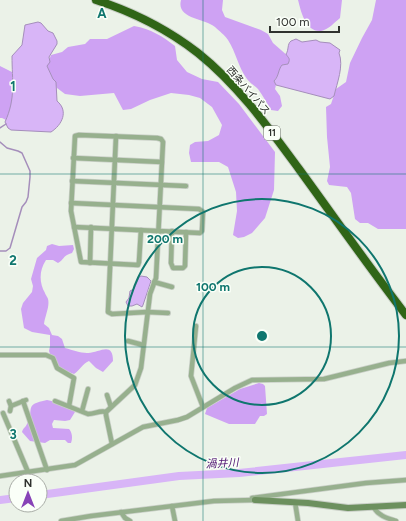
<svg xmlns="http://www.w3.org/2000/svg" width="406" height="521" viewBox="0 0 406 521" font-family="Figtree,'Noto Sans JP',sans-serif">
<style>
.forest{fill:#cea2f3}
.water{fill:#d8b5f7;stroke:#a58ebb}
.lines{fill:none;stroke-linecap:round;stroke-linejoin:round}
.stream{stroke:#a58ebb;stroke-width:1.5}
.river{stroke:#d8b5f7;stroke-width:8}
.street-casing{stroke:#c9cfc7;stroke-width:6}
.secondary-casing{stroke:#c9cfc7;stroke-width:8}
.highway-casing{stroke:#c9cfc7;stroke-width:10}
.street{stroke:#97b08e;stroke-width:4.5}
.secondary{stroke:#6c905e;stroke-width:6}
.highway{stroke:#306517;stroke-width:8}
.grid{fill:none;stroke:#0f766e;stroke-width:1;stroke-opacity:0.55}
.ring{fill:none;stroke:#0f766e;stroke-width:2}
.labels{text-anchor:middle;stroke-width:3;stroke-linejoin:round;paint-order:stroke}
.shield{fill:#fafff8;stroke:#6c706b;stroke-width:1}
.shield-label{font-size:9px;font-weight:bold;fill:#2f322e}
.street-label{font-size:10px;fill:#2f322e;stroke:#fafff8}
.water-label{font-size:11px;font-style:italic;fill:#4c0f6f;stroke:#fafff8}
.grid-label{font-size:13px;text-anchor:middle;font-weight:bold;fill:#0f766e;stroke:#fafff8;stroke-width:3;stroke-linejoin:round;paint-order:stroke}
.centre{fill:#0f766e;stroke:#fafff8;stroke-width:2}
.ring-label{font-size:12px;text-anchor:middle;font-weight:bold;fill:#0f766e;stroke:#fafff8;stroke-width:3;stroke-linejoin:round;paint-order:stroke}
</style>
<rect width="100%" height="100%" fill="#ebf2e8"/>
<g class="forest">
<path d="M 181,0 L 223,0 L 222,10 L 225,17 L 261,30 L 268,34 L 273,43 L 289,57 L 290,61 L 288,64 L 282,65 C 279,71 278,76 274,81 L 276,85 L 275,89 L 280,96 L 282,106 L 278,111 L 271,110 C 267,103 263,96 258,89 C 255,86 250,83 247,79 C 238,67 236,52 228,40 C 225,35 219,31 215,27 C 204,18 176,19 181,0 Z"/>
<path d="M 298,0 L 342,0 L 340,18 C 335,22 328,30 321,31 C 305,32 301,11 298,0 Z"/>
<path d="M 376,0 L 406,0 L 406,229 L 378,229 L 368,223 L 360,223 L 355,219 L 351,193 L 347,187 L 329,185 L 327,181 L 330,167 L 327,137 L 326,107 L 331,104 L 336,89 L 346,82 L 350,63 L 362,38 L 372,20 Z"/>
<path d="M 134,26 C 151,29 162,36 175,46 L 177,60 L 187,72 L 202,79 L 218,82 L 239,104 L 275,152 L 274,190 L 265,218 L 252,233 L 244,237 L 238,238 L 233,235 L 237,211 L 236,192 L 228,167 L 219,162 L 191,162 L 189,153 L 190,145 L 195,142 L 208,141 L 219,135 L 222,125 L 212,107 L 200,98 L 189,95 L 171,93 L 150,100 L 131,109 L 123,110 L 114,93 L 80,96 L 65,94 L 57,88 L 47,66 L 51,55 L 62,52 L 68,47 L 85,44 L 90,39 L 107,39 Z"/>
<path d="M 0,66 L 12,72 C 13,78 11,83 12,88 C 13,100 11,109 6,120 L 2,118 L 0,118 Z"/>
<path d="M 52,244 L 59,246 L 73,245 L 74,249 L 72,253 C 62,256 65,259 58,263 L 53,260 L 46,260 C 39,271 39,282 45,293 C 45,294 48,298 48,299 C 50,306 45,316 44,324 L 49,328 L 52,335 L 58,336 L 62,339 L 65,348 C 73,350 80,353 87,353 C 98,354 113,340 113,361 L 103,372 L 96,368 L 89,361 C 82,364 80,370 74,374 L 58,368 L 54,356 L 50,354 L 49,351 L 50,346 L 50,335 L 32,332 L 24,328 L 21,309 L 23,303 L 32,292 L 33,286 L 31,279 L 37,258 L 46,250 L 47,246 Z"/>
<path d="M 259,383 L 263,384 L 265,386 L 267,414 L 264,416 L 260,416 L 255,424 L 229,424 L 205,414 L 207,408 L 240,389 Z"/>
<path d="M 47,400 C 56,402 69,405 75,412 L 70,420 L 65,421 L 54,420 L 52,424 L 53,428 L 69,429 C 72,432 73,438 71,443 L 68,443 L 65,440 L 50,440 L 45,443 L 30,441 L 22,432 C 23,428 25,428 27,424 C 35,408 23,405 47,400 Z"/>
</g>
<g class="water">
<path d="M 38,22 L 41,23 L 48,31 L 53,33 L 57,41 L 57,44 L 49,57 L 50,62 L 47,66 L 53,79 L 56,82 L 57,101 C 69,111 62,125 51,132 L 11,130 L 8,128 L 5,122 C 16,98 12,81 12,56 L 22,45 L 25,25 Z"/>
<path d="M 296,39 L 302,42 L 316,40 L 320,42 L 330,43 L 340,50 L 339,53 C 344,66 337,83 334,96 L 330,99 L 276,85 L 274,81 C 279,76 278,70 282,65 L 288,64 C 291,58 288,58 286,54 C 289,50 287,44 291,41 C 293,40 294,40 296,39 Z"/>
<path d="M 141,276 L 147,277 L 151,281 L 143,305 L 142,307 L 137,304 L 132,306 L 128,306 L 126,302 L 129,298 L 130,291 L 134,289 L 139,277 Z"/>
</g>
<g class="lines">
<g class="stream">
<path d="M 0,128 L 6,124"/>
<path d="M 0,142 L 7,148 L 18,151 L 22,153 L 30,171 L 30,177 L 28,197 L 26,202 L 22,207 L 10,248 L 6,251 L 0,251"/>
</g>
<g class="river">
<path d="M 40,495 L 179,476 L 239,473 L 406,455"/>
<path d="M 0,500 L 16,498"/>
</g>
<defs>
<g id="street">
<path d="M 116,136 L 108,312 L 112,314 L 147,312 L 168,313"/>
<path d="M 73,158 L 162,162"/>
<path d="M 72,181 L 186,186"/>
<path d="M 71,203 L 199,209 L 203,212 L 202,231 L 200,233 L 74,227"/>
<path d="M 172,231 L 171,263 L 173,268 L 183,268 L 185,266 L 186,232"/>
<path d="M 90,263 L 91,227"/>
<path d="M 154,282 L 172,287"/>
<path d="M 196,326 L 191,376 L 203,407"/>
<path d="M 128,341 L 143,345"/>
<path d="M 0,355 L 46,355 L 53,358 L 57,368 L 74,378 L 69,406"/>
<path d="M 107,395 L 111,407"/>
<path d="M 9,401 L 11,406 L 10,411"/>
<path d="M 23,401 L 47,470"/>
<path d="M 55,401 L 88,414 C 95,414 100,410 106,412"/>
<path d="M 11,406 L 26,400"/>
<path d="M 82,411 L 88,389"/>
<path d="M 3,413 L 28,472"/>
<path d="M 112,444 L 106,415 L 106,412 L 135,385 L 141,368 L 150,294 L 156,278 L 163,142 L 161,139 L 157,138 L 79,135 L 75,136 L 71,211 L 81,262 L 138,265 L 139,262 L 141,230"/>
<path d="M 0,476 L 75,465 L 143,427 L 178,420 L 187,417 L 235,388 L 252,380 L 324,379 L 389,363 L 406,361"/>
<path d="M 252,498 L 366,483 L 406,480"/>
<path d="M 295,502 L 298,521"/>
<path d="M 172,506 L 175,521"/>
<path d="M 374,508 C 379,516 387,518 396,521"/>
<path d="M 121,512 L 125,518 L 130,521"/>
<path d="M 61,521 L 91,516 L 214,501 L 255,500"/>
</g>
<path id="secondary" d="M 255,500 L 308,503 L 348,508 L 406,505"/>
<path id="highway" d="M 96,0 C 133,12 167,29 198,53 C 238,85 268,127 299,169 C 334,217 369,267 406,315"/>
</defs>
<use href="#street" class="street-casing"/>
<use href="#secondary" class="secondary-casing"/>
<use href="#highway" class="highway-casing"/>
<use href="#street" class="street"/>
<use href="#secondary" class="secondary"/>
<use href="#highway" class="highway"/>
</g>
<path class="grid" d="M 203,0 L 203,521M 0,174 L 406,174M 0,347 L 406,347"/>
<g class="ring">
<circle cx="262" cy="336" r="69"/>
<circle cx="262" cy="336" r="137"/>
</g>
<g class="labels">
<rect class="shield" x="264" y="126" width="16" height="14" rx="3"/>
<g class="shield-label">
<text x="272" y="136">11</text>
</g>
<g class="street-label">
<text transform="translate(249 90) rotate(49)" y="4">西条バイパス</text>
</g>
<g class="water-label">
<text transform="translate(222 463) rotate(-3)" y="4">渦井川</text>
</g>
</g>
<g class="grid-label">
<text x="102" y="18">A</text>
<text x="13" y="91">1</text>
<text x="13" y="265">2</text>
<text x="13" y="439">3</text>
</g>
<circle cx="262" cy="336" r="6" class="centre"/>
<g class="ring-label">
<text x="165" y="243">200 m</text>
<text x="213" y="291">100 m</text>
</g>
<g transform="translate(28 493)"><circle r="19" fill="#fafff8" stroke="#a9ada7"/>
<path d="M0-3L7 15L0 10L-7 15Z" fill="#8743b7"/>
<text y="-6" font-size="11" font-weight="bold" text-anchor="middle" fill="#2f322e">N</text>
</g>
<path d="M270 26v6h69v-6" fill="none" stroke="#2f322e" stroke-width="2"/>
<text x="276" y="26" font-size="12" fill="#2f322e" stroke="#fafff8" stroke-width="3" paint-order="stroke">100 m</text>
</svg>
